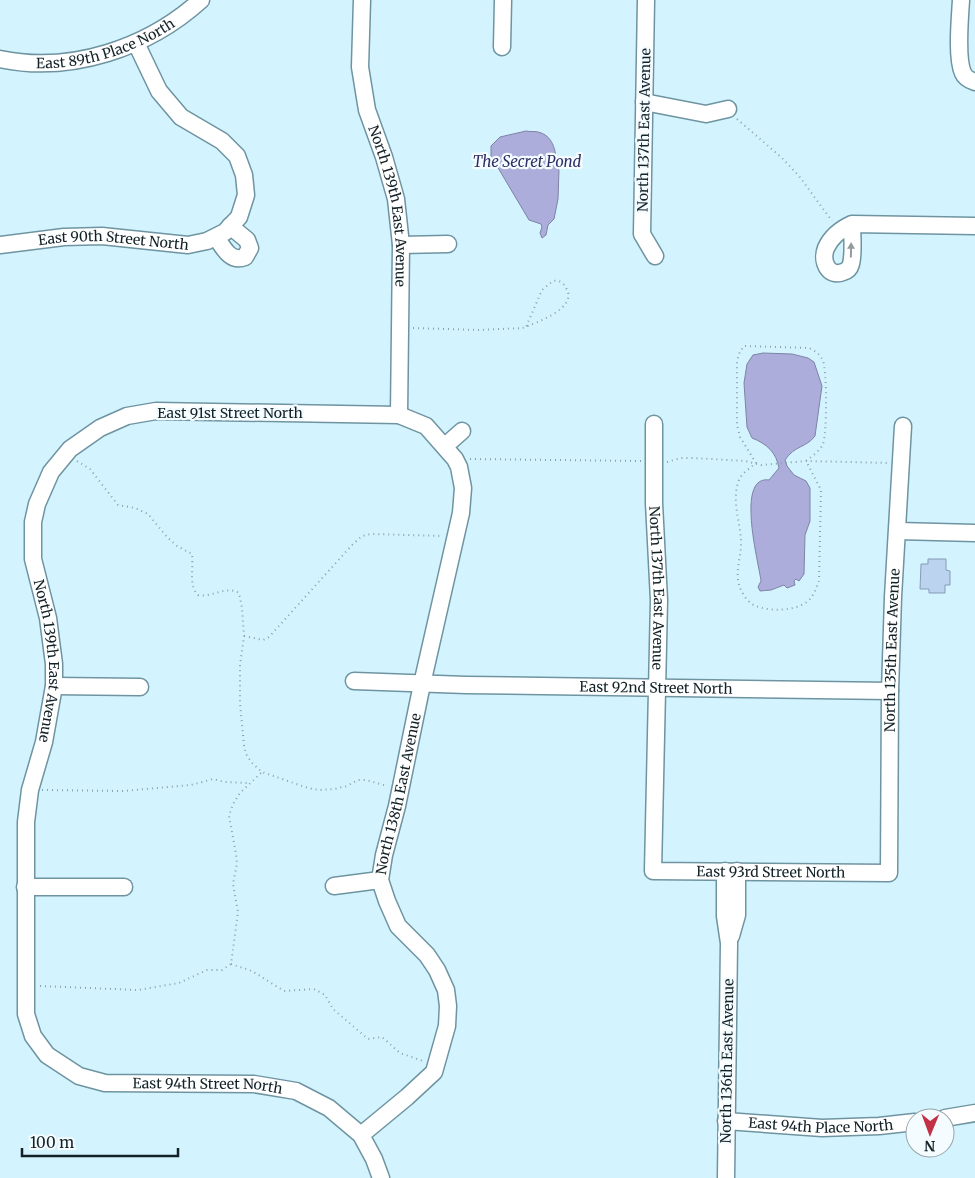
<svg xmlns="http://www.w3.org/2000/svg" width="975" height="1178" viewBox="0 0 975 1178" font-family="Merriweather,serif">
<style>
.water{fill:#acaddb;stroke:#7e83a5}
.building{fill:#bbd3ee;stroke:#859bb5}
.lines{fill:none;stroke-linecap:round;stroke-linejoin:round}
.minor-casing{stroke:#6e94a1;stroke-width:19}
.path{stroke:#88a2ab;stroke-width:2;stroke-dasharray:1 4;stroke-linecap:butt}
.minor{stroke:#fff;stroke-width:16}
.oneway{fill:#959c9e}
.labels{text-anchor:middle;stroke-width:4.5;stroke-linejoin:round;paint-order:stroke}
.street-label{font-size:14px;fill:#132227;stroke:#f4fcff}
.water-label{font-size:15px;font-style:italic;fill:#312d65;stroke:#f4fcff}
</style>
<rect width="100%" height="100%" fill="#d3f4ff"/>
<g class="water">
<path d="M 526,131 C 530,132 534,131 538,132 C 555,136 556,154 557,168 L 559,170 L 558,199 L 554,219 L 548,225 L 546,235 L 542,238 L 540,233 L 542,227 L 541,224 L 529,220 L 491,156 L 491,146 L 500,137 Z"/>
<path d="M 763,353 L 792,354 L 808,358 L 814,362 L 822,386 L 815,436 C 806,448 795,445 785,460 L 787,466 L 794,475 L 806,481 L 810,488 L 810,521 L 805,535 L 804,574 L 799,581 L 796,579 L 794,581 L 795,585 L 787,588 L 784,585 L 771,590 L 760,591 L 758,587 L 761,581 C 759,564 735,475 769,480 L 779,468 C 776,452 767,444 752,438 L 747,427 L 744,383 L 747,364 L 753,355 Z"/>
</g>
<path class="building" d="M 928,559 L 946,559 L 946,570 L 950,571 L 950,585 L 945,585 L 945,593 L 929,593 L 929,589 L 920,589 L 921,564 L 928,564 Z"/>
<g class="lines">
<defs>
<g id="minor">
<path id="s1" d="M 362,0 L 360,67 L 367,110 L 384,157 L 396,199 L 401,245 L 399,415"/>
<path d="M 646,0 L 642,234 L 655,256"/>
<path d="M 961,0 C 960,18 956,58 963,73 C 965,78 969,80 975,82"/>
<path d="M 502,47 L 503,0"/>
<path id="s2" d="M 0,59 C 71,74 148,48 201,0"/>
<path d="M 644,102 L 706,114 L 728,109"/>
<path d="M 852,224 C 852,235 854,253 851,264 C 850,268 847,271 843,272 C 828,278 821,261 826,248 C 831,237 841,229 852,224 L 975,226"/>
<path d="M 216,237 C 223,247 230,263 245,257 L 250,248 L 247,240 L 230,226"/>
<path id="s3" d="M 0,245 L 64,237 L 102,236 L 188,245 L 207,241 L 225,232 L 239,217 L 246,195 L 244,175 L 237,156 L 222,141 L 181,117 L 159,91 L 136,43"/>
<path d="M 401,245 L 448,244"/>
<path id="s4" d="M 654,424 L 654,503 L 659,600 L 653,871 L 889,873 L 890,691 L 893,597 L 903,426"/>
<path d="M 445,446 L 462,431"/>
<path d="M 898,531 L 975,533"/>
<path id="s5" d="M 354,681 L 466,685 L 890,691"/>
<path d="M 54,686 L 140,687"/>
<path d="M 725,871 L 725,916 L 729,943 L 726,1178"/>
<path d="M 334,886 L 380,880"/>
<path d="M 25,887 L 124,887"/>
<path d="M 731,936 L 737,915 L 737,871"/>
<path d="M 945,1118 L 975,1113"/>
<path id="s6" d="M 726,1121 L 822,1128 L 879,1126 L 915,1122"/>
<path id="s7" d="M 361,1135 L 407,1097 L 434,1072 L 447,1026 L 448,1006 L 446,990 L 437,970 L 427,955 L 398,926 L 387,901 L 380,880 L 384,855 L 397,806 L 422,684 L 461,513 L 463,488 L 459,467 L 455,459 L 426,426 L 399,415 L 156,411 L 127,416 L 100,428 L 70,449 L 51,472 L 37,504 L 33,522 L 33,559 L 48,618 L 54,664 L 54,686 L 44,742 L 30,790 L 26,822 L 26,1014 L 33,1036 L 47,1055 L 79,1076 L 105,1083 L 254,1084 L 296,1091 L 329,1108 L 361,1135 L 374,1159 L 381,1178"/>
</g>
</defs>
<use href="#minor" class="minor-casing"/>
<g class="path">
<path d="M 737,119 L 782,158 L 799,176 L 832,221"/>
<path d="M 413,328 L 479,330 L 522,328 C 536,323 579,308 566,288 C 563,282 559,280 553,281 L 542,290 L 526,327"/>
<path d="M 745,346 L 809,348 C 815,351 820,354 823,361 C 827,371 827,434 823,444 C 820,451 812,456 806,461 L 821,490 L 819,581 C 816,588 814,596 808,601 C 796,611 771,612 756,606 C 749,604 744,596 741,590 C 733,573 742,558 741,540 C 740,521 732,502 738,483 C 740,474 749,469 756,463 L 740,437 L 737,425 L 737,361 L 740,351 Z"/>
<path d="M 470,459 L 641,461"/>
<path d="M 77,461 L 90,469 L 118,505 L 135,508 L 148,514 L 167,537 L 177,546 L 192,554 C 194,567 188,585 198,595 C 212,598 226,585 239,593 L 242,608 L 244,636 L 240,665 L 240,703 L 244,745 L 246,754 L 251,762 L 262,772 L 308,788 L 319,790 L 334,789 L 347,786 L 358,780 L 366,780 L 387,786"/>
<path d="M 667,462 L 681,458 L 694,458 L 745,461 L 761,465 L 806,461 L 889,463"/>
<path d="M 244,636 L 263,640 L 269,637 L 352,545 L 362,536 L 371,534 L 443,536"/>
<path d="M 42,790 L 123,791 L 191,785 L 213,779 L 225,782 L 248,783"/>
<path d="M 231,964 L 252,971 L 284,991 L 314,989 L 325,995 L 333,1009 L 368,1039 L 382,1037 L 400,1053 L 423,1061"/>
<path d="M 40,986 L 138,990 L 179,983 L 207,970 L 222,970 L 231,964 L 238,912 L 233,884 L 237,863 L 236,854 L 229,816 L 233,804 L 240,793 L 262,772"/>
</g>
<use href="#minor" class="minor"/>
</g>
<defs><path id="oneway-solid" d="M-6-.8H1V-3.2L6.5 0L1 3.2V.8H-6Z" transform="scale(1.25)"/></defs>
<use class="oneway" href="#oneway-solid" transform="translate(851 250) rotate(-89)"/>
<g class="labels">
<g class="street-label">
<text dy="5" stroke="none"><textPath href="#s2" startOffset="109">East 89th Place North</textPath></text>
<text transform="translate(644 130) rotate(-89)" y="5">North 137th East Avenue</text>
<text dy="5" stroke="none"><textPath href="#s1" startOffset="210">North 139th East Avenue</textPath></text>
<text dy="5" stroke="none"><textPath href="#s3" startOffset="114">East 90th Street North</textPath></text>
<text x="230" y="418">East 91st Street North</text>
<text dy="5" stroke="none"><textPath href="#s4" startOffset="164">North 137th East Avenue</textPath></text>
<text dy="5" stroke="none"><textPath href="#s4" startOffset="906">North 135th East Avenue</textPath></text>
<text dy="5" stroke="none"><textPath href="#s7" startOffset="1378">North 139th East Avenue</textPath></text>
<text dy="5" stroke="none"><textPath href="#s5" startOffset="302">East 92nd Street North</textPath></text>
<text dy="5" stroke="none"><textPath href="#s7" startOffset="399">North 138th East Avenue</textPath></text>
<text dy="5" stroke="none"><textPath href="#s4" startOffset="565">East 93rd Street North</textPath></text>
<text transform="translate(727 1061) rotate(-89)" y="5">North 136th East Avenue</text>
<text dy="5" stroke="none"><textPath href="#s7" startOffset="1949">East 94th Street North</textPath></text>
<text dy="5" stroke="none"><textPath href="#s6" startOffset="95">East 94th Place North</textPath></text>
</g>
<g class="water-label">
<text x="527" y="167">The Secret Pond</text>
</g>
</g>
<g transform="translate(930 1133) rotate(181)"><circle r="24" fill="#f4fcff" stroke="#9aa5a9"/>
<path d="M0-4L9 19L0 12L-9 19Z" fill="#c23146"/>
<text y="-8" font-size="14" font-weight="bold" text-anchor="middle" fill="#132227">N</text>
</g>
<path d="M22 1148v8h156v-8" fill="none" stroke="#132227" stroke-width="2.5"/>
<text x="30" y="1148" font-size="15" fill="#132227" stroke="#f4fcff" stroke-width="4" paint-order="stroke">100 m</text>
</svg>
